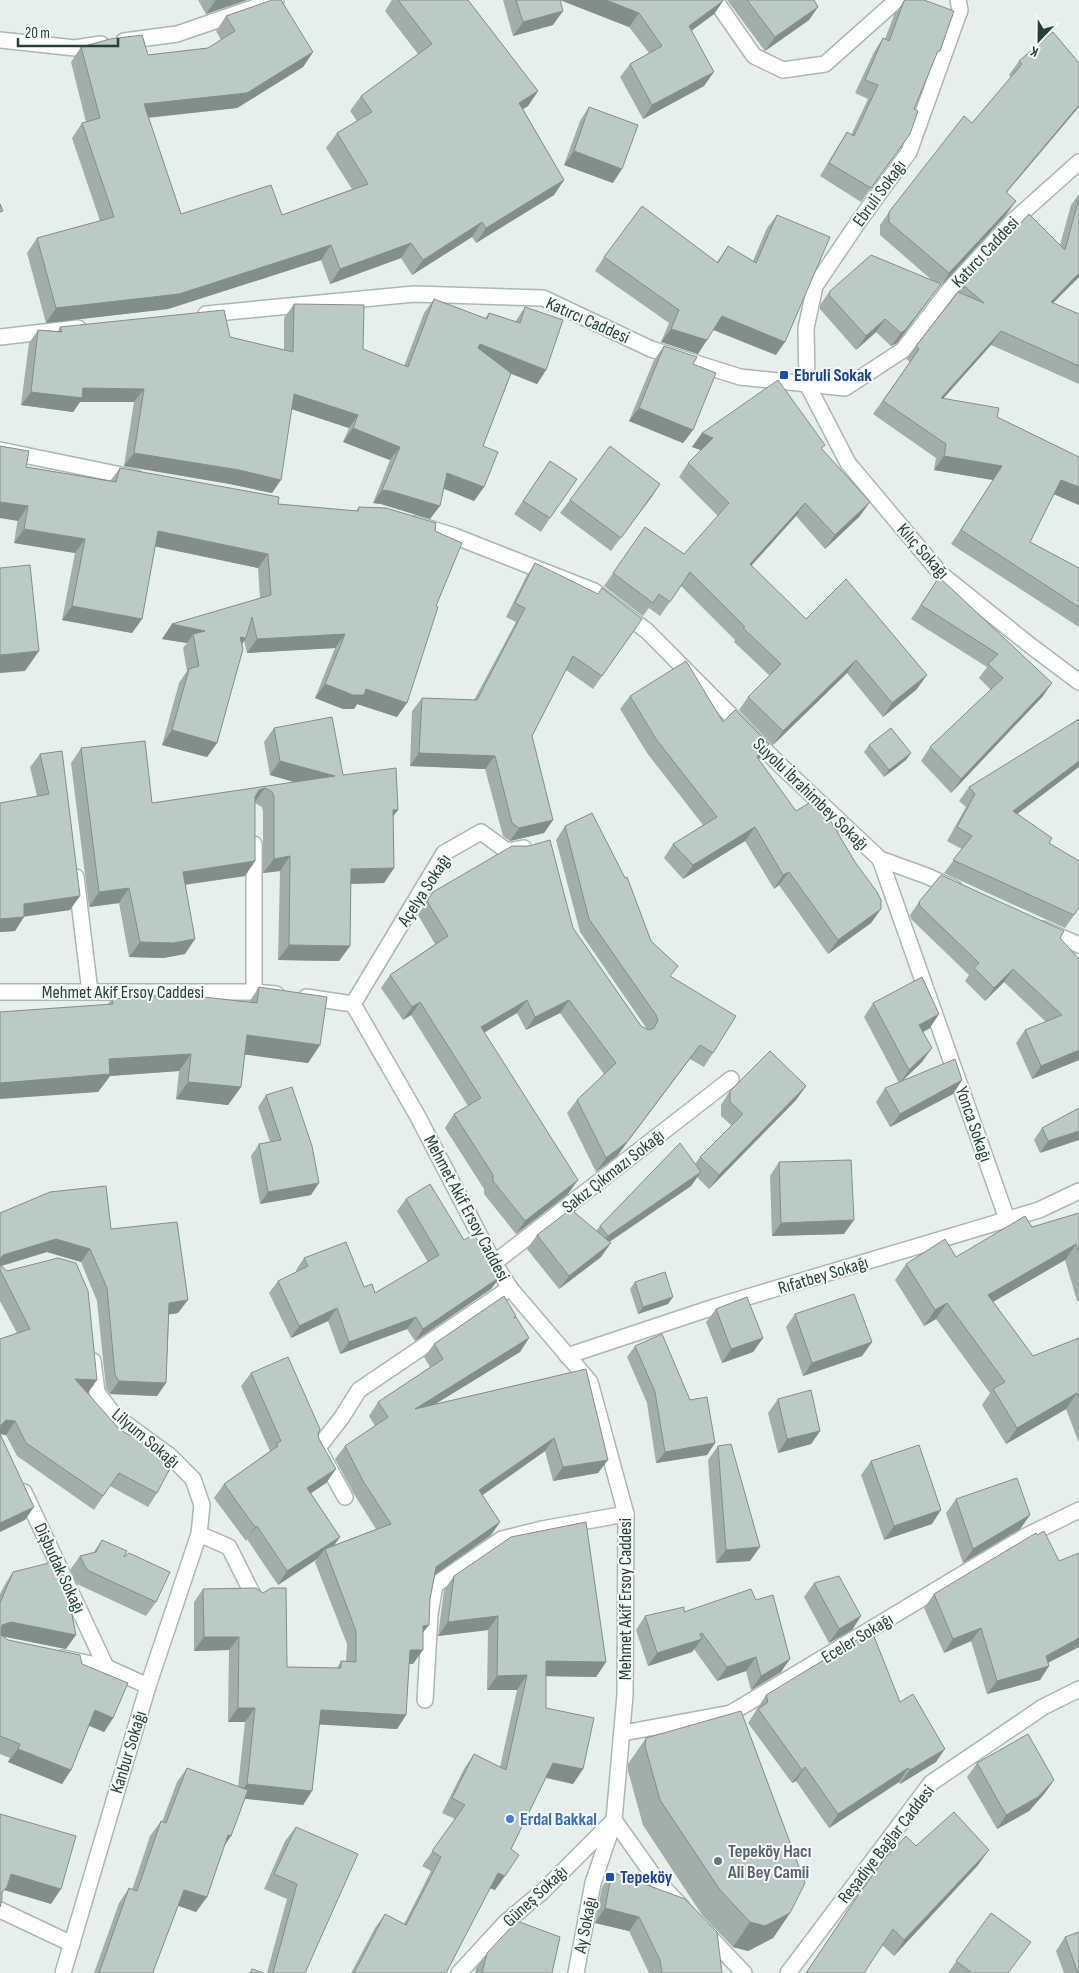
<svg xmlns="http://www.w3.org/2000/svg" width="1079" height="1973" viewBox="0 0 1079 1973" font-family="'Sofia Sans Condensed',sans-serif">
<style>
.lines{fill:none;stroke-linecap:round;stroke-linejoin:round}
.street-casing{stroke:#a8b8b2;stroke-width:18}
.street{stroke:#fff;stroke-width:15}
.wall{fill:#a1aea9}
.shaded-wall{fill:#838d89}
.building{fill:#bbcac4;stroke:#838d89}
.transit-dot{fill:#1a4fb4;stroke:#f7fbf9;stroke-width:2}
.shop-dot{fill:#3f7fe0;stroke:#f7fbf9;stroke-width:2}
.worship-dot{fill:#6b7280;stroke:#f7fbf9;stroke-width:2}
.labels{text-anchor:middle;stroke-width:4;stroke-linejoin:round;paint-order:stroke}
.street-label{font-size:18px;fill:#24423a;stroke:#f7fbf9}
.transit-label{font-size:18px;font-weight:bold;fill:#164399;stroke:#f7fbf9;text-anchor:start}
.shop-label{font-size:18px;font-weight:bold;fill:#366cbe;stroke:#f7fbf9;text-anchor:start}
.worship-label{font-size:18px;font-weight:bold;fill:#5b616d;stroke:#f7fbf9;text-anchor:start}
</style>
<rect width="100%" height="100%" fill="#e6efeb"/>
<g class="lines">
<defs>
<g id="street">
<path d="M 715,0 L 754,56 L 783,70 L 825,64 L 897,0"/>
<path d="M 958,0 L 960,10 L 909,152 L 859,221 L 815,286 L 806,328 L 807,384 L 848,463 L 941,574 L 1031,646 L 1079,682"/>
<path d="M 0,40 L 75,48 L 101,44"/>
<path d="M 124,41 L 177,34 L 276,0"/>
<path d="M 206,314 L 414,294 L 543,298 L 651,349 L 740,377 L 845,388 L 903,350 L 949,290 L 1013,221 L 1079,162"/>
<path d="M 0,337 L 78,328"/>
<path d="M 0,450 L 136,478"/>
<path d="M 416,524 L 454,536 L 594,591 L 647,631 L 780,765 L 880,859 L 927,876 L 954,888"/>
<path d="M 254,844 L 254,992"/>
<path d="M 880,859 L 1007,1219"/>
<path d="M 76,877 L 90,992"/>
<path d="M 1043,929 L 1079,945"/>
<path d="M 0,992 L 254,992 L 276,994"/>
<path d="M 306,997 L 353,1004 L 417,1115 L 494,1263 L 510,1288 L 590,1382 L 626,1514 L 625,1695 L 614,1820 L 658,1882 L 682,1907"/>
<path d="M 353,1004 L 444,853 L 481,832 L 507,851 L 524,848"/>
<path d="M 494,1263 L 731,1079"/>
<path d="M 567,1356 L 714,1307 L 1039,1210 L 1079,1191"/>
<path d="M 24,1492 L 106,1667"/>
<path d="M 345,1497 L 318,1448 L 342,1417 L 359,1390 L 510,1288"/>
<path d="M 199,1534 L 229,1547 L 254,1597"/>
<path d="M 63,1658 L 106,1667 L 148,1686"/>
<path d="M 425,1700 L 430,1614 L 435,1585 L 502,1539 L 542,1529 L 626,1514"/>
<path d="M 623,1733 L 731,1713 L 1026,1536 L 1079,1510"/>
<path d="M 0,1910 L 72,1944"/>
<path d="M 704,1931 L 744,1973"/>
<path d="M 63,1973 L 148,1686 L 199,1534 L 202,1505 L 193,1479 L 170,1456 L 114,1415 L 97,1392 L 93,1361"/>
<path d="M 459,1973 L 506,1922 L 542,1892 L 614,1820"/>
<path d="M 576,1973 L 593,1883 L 613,1824"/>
<path d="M 788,1973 L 931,1783 L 1043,1707 L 1079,1689"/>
</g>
</defs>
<use href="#street" class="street-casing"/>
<use href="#street" class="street"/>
</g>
<g class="wall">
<path d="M 198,0 L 247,0 L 206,14 Z"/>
<path d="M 392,0 L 468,0 L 538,91 L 528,106 L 523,109 L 564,180 L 554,195 L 476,243 L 472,237 L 412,275 L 401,258 L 330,284 L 321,260 L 168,309 L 46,323 L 27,253 L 37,238 L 100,221 L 72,138 L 82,123 L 86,122 L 71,62 L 81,47 L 148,55 L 208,48 L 221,40 L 216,31 L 226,16 L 313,52 L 303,67 L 237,108 L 148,118 L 181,214 L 282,215 L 352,189 L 326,148 L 337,133 L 357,121 L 350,111 L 361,96 L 418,54 L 385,11 Z"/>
<path d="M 503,0 L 560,0 L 553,25 L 513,36 Z"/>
<path d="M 560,0 L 723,1 L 714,14 L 691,31 L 704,86 L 643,119 L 620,77 L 630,64 L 649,53 L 629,27 Z"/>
<path d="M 727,0 L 814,0 L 818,7 L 809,20 L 765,51 Z"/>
<path d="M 904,1 L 935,58 L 914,109 L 910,134 L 861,202 L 820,176 L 838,146 L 847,132 L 851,135 L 868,99 L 855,93 L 874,52 L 883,38 L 885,39 L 894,15 Z"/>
<path d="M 1053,32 L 1007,193 L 1006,215 L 939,286 L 897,343 L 891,346 L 876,332 L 856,350 L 820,309 L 820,305 L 830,291 L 933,281 L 880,235 L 880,225 L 889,212 L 972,123 L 1011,77 L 1009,75 L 1019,61 Z"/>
<path d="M 589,107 L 613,183 L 564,165 L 580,121 Z"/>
<path d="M 1079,194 L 1079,277 L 1053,303 L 1079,314 L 1079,384 L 991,345 L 943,399 L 997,417 L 1079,457 L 1079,505 L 1054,494 L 1030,542 L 1079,568 L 1079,627 L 951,544 L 993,480 L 934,470 L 936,458 L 873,414 L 910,362 L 906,359 L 916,346 L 963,285 L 1060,245 L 1071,205 Z"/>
<path d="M 777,215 L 776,355 L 713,330 L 698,354 L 661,342 L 669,323 L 595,271 L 604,257 L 717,262 L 728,246 L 753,261 L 767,228 Z"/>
<path d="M 434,299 L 485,318 L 489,313 L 515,322 L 525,307 L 546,370 L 537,384 L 511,374 L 483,446 L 484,487 L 474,501 L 443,488 L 430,519 L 381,504 L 373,503 L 390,460 L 343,442 L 349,428 L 292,409 L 272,493 L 230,484 L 124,466 L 134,402 L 80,402 L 73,412 L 21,405 L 29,343 L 38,330 L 58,331 L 60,327 L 230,337 L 284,350 L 284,318 L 294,304 L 363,349 L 404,366 L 424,313 Z"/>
<path d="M 664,346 L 693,364 L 693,430 L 683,443 L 629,421 L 654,360 Z"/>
<path d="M 702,433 L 822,449 L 860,516 L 825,549 L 796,516 L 751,566 L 806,619 L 917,689 L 883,717 L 847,673 L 773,745 L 739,710 L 748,697 L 770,676 L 734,642 L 735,640 L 681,586 L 660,616 L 649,608 L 643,616 L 604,586 L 645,527 L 684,554 L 718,516 L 679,477 L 688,463 L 701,450 L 692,447 Z"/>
<path d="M 550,461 L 550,518 L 541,532 L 514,514 Z"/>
<path d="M 26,467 L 110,481 L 120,468 L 278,504 L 356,511 L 359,507 L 435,531 L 436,606 L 397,717 L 357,704 L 354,709 L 343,709 L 315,698 L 335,648 L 247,653 L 244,641 L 242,645 L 217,743 L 207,757 L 162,745 L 179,683 L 187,671 L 183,648 L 187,643 L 162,639 L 172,624 L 260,598 L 258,568 L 155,546 L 142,619 L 132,633 L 62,620 L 75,553 L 14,543 Z"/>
<path d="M 660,484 L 611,551 L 560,513 L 570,500 Z"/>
<path d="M 535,563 L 642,619 L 593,689 L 566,670 L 532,736 L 553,820 L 544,833 L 510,841 L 503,836 L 485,769 L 410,766 L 412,711 L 422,698 L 474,700 L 516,622 L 506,617 L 526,577 Z"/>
<path d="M 939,577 L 1043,696 L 951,793 L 921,761 L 930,747 L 991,690 L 979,678 L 987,667 L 911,619 Z"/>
<path d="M 630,696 L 723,722 L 760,758 L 758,759 L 796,811 L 881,909 L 871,923 L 828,954 L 779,885 L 774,889 L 745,841 L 683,879 L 664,858 L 673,844 L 703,825 L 647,753 L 620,709 Z"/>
<path d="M 274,728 L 343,775 L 398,810 L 393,816 L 394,868 L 384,883 L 351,884 L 350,946 L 339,961 L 278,960 L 280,871 L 263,873 L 263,812 L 262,807 L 255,803 L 255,861 L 245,876 L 185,885 L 185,954 L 163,958 L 129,957 L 119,903 L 89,907 L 71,763 L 81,748 L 152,803 L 295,782 L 270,775 L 264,742 Z"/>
<path d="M 869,745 L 911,753 L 906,760 L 884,777 L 864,752 Z"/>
<path d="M 62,751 L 70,910 L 24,916 L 15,931 L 0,932 L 0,803 L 37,796 L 30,767 L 40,754 Z"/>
<path d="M 969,787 L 1017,814 L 1049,843 L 1074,915 L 1065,928 L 944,873 L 962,849 L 947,841 L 966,807 L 959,801 Z"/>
<path d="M 565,826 L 651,941 L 713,1053 L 704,1067 L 690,1059 L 617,1156 L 596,1172 L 567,1113 L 577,1100 L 604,1074 L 560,1013 L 526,1030 L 517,1013 L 484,1033 L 568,1194 L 516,1234 L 484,1194 L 484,1189 L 445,1128 L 454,1114 L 468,1106 L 411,1015 L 403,1020 L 381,988 L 390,975 L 435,944 L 418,915 L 433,892 L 573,928 L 641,1026 L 647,1029 L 580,932 L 556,840 Z"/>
<path d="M 919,902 L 1060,938 L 1079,1060 L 1032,1079 L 1016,1043 L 1025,1030 L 1046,1022 L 1004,982 L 985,1001 L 965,981 L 969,975 L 911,919 L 910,915 Z"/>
<path d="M 259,987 L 320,1045 L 308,1063 L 244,1054 L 241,1087 L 228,1105 L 176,1099 L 179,1071 L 110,1076 L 98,1092 L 108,1004 L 112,999 L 249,1002 Z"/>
<path d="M 873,1003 L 930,1028 L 923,1032 L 922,1062 L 902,1081 L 962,1080 L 953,1094 L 890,1127 L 876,1102 L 885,1088 L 899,1083 L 864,1017 Z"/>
<path d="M 806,1086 L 796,1100 L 709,1189 L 697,1177 L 691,1186 L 609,1242 L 601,1257 L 559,1289 L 527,1249 L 537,1235 L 574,1212 L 596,1231 L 600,1226 L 695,1164 L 700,1157 L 732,1126 L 721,1116 L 721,1105 L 730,1091 Z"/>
<path d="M 266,1095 L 311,1195 L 260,1204 L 251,1156 L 259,1144 L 270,1142 L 258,1107 Z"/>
<path d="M 1079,1108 L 1040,1153 L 1034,1140 L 1042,1128 Z"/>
<path d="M 779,1162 L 844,1234 L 772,1236 L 770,1176 Z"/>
<path d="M 406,1199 L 464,1240 L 500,1277 L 491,1289 L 415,1341 L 407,1329 L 340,1354 L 328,1321 L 291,1338 L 269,1293 L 278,1281 L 296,1272 L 296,1270 L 304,1258 L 375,1293 L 428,1262 L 397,1211 Z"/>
<path d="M 0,1213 L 111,1229 L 178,1313 L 169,1314 L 166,1383 L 157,1396 L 110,1394 L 106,1388 L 97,1301 L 81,1262 L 47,1252 L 2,1266 L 88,1393 L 87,1393 L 157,1493 L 148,1507 L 110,1486 L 94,1510 L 17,1456 L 6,1435 L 0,1434 L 0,1339 L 17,1333 L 0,1301 Z"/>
<path d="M 1079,1213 L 1079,1301 L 1077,1301 L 1065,1260 L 993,1302 L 1033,1356 L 1079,1338 L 1079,1443 L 1066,1409 L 1006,1444 L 982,1405 L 990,1393 L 936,1319 L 924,1326 L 895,1280 L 906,1264 L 956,1257 L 1032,1227 Z"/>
<path d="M 635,1282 L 668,1304 L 638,1314 L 630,1289 Z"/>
<path d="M 716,1309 L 763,1338 L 753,1352 L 722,1363 L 706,1322 Z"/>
<path d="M 795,1314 L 872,1342 L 862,1356 L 803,1376 L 786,1327 Z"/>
<path d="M 515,1318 L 529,1338 L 520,1352 L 435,1404 L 586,1369 L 598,1473 L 553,1481 L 545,1451 L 482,1495 L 500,1522 L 491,1535 L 435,1575 L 423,1633 L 413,1664 L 409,1664 L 406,1715 L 397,1729 L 319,1724 L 312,1791 L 303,1805 L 245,1798 L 231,1836 L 224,1846 L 207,1897 L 196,1912 L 178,1906 L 153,1972 L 154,1973 L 94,1973 L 119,1903 L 129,1888 L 132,1890 L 150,1836 L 161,1821 L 162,1822 L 177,1782 L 187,1768 L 238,1787 L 245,1722 L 228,1722 L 229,1650 L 194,1651 L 194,1602 L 203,1589 L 287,1667 L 337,1668 L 341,1661 L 346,1662 L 347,1644 L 315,1562 L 317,1559 L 278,1585 L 247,1539 L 246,1541 L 214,1498 L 224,1484 L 270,1451 L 241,1386 L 251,1373 L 318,1434 L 319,1439 L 336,1469 L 326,1483 L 311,1493 L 340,1537 L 334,1545 L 376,1529 L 354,1494 L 335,1459 L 345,1446 L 375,1426 L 369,1416 L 378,1402 L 430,1367 L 424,1357 L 434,1344 Z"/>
<path d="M 635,1346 L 690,1400 L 715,1443 L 707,1455 L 656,1463 L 647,1403 L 627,1357 Z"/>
<path d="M 778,1399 L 820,1431 L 811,1444 L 778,1453 L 768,1413 Z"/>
<path d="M 718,1446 L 750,1561 L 716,1563 L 708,1460 Z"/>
<path d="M 871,1461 L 932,1524 L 884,1540 L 861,1475 Z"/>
<path d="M 956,1499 L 1030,1515 L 1020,1529 L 963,1563 L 946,1513 Z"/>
<path d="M 102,1540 L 124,1557 L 156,1602 L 146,1616 L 77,1584 L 70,1570 L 80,1556 L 93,1553 Z"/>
<path d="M 13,1572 L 66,1649 L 2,1636 L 8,1640 L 82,1664 L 113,1718 L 104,1732 L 89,1726 L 71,1770 L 62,1784 L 8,1762 L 10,1758 L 0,1754 L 0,1594 L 4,1586 Z"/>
<path d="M 454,1576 L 606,1662 L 596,1677 L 546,1676 L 546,1708 L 583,1769 L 573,1784 L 546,1778 L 511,1849 L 495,1890 L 490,1888 L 446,1973 L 351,1973 L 375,1928 L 385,1914 L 404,1924 L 431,1871 L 422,1866 L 455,1819 L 442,1813 L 464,1769 L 474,1754 L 500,1767 L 517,1690 L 487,1690 L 488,1630 L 438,1636 L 444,1590 Z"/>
<path d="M 814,1583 L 861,1616 L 852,1630 L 829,1643 L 804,1597 Z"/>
<path d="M 934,1594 L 1048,1663 L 1049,1666 L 1040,1680 L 987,1694 L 971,1641 L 944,1653 L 924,1608 Z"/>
<path d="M 684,1612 L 781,1672 L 751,1690 L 746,1671 L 717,1681 L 694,1649 L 692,1652 L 648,1666 L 636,1630 L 645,1616 Z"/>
<path d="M 766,1695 L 900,1702 L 936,1762 L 900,1784 L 899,1782 L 829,1828 L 796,1781 L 792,1783 L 748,1723 Z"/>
<path d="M 646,1738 L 790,1913 L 773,1938 L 748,1951 L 733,1947 L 702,1915 L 643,1825 L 628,1771 L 628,1764 Z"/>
<path d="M 977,1763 L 1054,1780 L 1044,1794 L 1029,1811 L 997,1829 L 967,1777 Z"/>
<path d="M 296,1827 L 305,1973 L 267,1973 L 287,1899 L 264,1889 L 285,1841 Z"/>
<path d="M 916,1846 L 978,1865 L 894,1956 L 882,1945 L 864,1973 L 806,1973 L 861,1891 Z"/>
<path d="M 612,1872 L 722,1973 L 649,1973 L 629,1931 L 595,1923 L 602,1887 Z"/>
<path d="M 991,1913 L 1009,1973 L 948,1973 Z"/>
<path d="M 1065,1937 L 1079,1973 L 1064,1973 L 1056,1951 Z"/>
<path d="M 487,1953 L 552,1973 L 475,1973 L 476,1968 Z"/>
</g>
<g class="shaded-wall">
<path d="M 216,0 L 247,0 L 206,14 Z"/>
<path d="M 560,0 L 606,0 L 639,13 L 629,27 Z"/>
<path d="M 723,1 L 714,14 L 679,40 L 689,26 Z"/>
<path d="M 818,7 L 809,20 L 765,51 L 775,37 Z"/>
<path d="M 563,11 L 553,25 L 513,36 L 523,22 Z"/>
<path d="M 313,52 L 303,67 L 237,108 L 133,119 L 144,104 Z"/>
<path d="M 714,72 L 704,86 L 643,119 L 652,105 Z"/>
<path d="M 538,91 L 528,106 L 509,117 L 519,103 Z"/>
<path d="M 1079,105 L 1079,107 L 996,205 L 1006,192 Z"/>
<path d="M 574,151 L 622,169 L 613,183 L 564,165 Z"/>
<path d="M 564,180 L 554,195 L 476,243 L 486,228 Z"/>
<path d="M 1016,201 L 1006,215 L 940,287 L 949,273 Z"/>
<path d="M 482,222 L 472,237 L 412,275 L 423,260 Z"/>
<path d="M 411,243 L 401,258 L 330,284 L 340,269 Z"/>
<path d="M 331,245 L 321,260 L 168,309 L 46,323 L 56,308 Z"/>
<path d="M 1079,273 L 1079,277 L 1041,315 L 1051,302 Z"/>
<path d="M 941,284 L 897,343 L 891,346 L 901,333 Z"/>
<path d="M 722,316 L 785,342 L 776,355 L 712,329 Z"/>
<path d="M 885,319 L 876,332 L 856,350 L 866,336 Z"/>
<path d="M 671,329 L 707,340 L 698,354 L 661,342 Z"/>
<path d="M 1001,331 L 991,345 L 931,412 L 941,398 Z"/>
<path d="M 480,344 L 546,370 L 537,384 L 471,357 Z"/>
<path d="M 83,388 L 144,389 L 134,402 L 80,402 L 73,412 L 21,405 L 31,392 Z"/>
<path d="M 294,394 L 358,415 L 349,428 L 285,407 Z"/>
<path d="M 639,408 L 693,430 L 683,443 L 629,421 Z"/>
<path d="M 353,428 L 400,447 L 390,460 L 343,442 Z"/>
<path d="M 702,433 L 713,438 L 704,451 L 692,447 Z"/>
<path d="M 134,453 L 239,470 L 281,480 L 272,493 L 230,484 L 124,466 Z"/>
<path d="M 944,456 L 1002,466 L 993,480 L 934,470 Z"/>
<path d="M 447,473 L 484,487 L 474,501 L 437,486 Z"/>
<path d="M 1061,480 L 1079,487 L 1079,505 L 1051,493 Z"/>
<path d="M 660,484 L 651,498 L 611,551 L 621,538 Z"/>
<path d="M 382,490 L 390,491 L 440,506 L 430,519 L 381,504 L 373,503 Z"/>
<path d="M 0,502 L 28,506 L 18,521 L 0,518 Z"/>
<path d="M 870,502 L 860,516 L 825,549 L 835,535 Z"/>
<path d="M 805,503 L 796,516 L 740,578 L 750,564 Z"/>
<path d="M 24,529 L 85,539 L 75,553 L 14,543 Z"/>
<path d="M 158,531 L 268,554 L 258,568 L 148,545 Z"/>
<path d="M 72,606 L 142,619 L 132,633 L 62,620 Z"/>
<path d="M 172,624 L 205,631 L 193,634 L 187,643 L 162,639 Z"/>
<path d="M 345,634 L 335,648 L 247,653 L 257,639 Z"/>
<path d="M 240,637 L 246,638 L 236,653 Z"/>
<path d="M 39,651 L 25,671 L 0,673 L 0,655 Z"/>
<path d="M 856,660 L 847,673 L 773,745 L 783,731 Z"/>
<path d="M 927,675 L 917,689 L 883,717 L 892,703 Z"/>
<path d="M 1052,683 L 1043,696 L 951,793 L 961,779 Z"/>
<path d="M 325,684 L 366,689 L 407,703 L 397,717 L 357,704 L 354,709 L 343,709 L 315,698 Z"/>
<path d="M 172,730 L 217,743 L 207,757 L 162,745 Z"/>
<path d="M 769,744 L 760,758 L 747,770 L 757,757 Z"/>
<path d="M 419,753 L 495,756 L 485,769 L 410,766 Z"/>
<path d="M 911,753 L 906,760 L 884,777 L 889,770 Z"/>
<path d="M 280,761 L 335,776 L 325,791 L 270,775 Z"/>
<path d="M 1079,761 L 1079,767 L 1003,825 L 1013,811 Z"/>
<path d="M 265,788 L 254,803 L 249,804 L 259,790 Z"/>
<path d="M 393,810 L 398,810 L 387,824 Z"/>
<path d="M 553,820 L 544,833 L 510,841 L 519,828 Z"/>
<path d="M 755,827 L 745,841 L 683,879 L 693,865 Z"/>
<path d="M 290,856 L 280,871 L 263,873 L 274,859 Z"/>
<path d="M 255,861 L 245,876 L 173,886 L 183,872 Z"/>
<path d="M 394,868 L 384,883 L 341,884 L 351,869 Z"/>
<path d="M 789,872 L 779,885 L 774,889 L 783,875 Z"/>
<path d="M 129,888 L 119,903 L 89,907 L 99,892 Z"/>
<path d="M 80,896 L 70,910 L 15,918 L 24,917 L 15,931 L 0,932 L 0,919 L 24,904 Z"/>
<path d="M 881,909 L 871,923 L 828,954 L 838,940 Z"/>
<path d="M 195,939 L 185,954 L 163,958 L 129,957 L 140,942 Z"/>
<path d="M 289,945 L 350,946 L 339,961 L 278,960 Z"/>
<path d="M 1013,969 L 1004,982 L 985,1001 L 994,988 Z"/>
<path d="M 527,1000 L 517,1013 L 471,1040 L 481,1027 Z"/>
<path d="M 569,1000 L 560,1013 L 526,1030 L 535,1017 Z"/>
<path d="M 420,1002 L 411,1015 L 403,1020 L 412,1007 Z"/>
<path d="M 939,1014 L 930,1028 L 910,1039 L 919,1025 Z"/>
<path d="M 247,1035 L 320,1045 L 308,1063 L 234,1053 Z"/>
<path d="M 700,1045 L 617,1156 L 596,1172 L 606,1158 Z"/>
<path d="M 932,1048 L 922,1062 L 899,1084 L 909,1070 Z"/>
<path d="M 1079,1050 L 1079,1060 L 1032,1079 L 1041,1066 Z"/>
<path d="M 191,1054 L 179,1071 L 110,1076 L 98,1092 L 0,1099 L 0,1083 L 109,1059 Z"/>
<path d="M 962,1080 L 953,1094 L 890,1127 L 900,1114 Z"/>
<path d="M 188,1082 L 241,1087 L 228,1105 L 176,1099 Z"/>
<path d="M 806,1086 L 796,1100 L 709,1189 L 719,1175 Z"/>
<path d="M 1079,1131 L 1079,1140 L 1040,1153 L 1048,1141 Z"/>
<path d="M 701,1172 L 691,1186 L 599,1249 L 608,1236 Z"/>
<path d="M 578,1180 L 568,1194 L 516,1234 L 525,1221 Z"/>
<path d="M 319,1183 L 311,1195 L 260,1204 L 268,1192 Z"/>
<path d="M 854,1220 L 844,1234 L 772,1236 L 781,1223 Z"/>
<path d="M 56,1239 L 90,1249 L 81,1262 L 47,1252 L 0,1266 L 0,1259 L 3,1255 Z"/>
<path d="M 611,1243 L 601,1257 L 559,1289 L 569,1276 Z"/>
<path d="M 1076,1244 L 1065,1260 L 977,1311 L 988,1295 Z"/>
<path d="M 500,1277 L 491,1289 L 415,1341 L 423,1329 Z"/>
<path d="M 673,1297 L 668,1304 L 638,1314 L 643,1307 Z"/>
<path d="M 188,1300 L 178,1313 L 160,1316 L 169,1303 Z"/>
<path d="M 947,1303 L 936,1319 L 924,1326 L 935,1310 Z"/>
<path d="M 337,1308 L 328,1321 L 291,1338 L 299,1326 Z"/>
<path d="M 416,1317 L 407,1329 L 340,1354 L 349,1342 Z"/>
<path d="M 529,1338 L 520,1352 L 406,1422 L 415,1409 Z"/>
<path d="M 763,1338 L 753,1352 L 722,1363 L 731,1349 Z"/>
<path d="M 872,1342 L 862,1356 L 803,1376 L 812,1363 Z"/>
<path d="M 75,1379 L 97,1380 L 88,1393 L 65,1392 Z"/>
<path d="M 119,1381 L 166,1383 L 157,1396 L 110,1394 Z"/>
<path d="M 1077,1393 L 1066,1409 L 1006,1444 L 1017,1428 Z"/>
<path d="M 6,1420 L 15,1421 L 6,1435 L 0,1434 L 0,1427 Z"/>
<path d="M 820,1431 L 811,1444 L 778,1453 L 787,1439 Z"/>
<path d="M 554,1438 L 545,1451 L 470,1504 L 479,1490 Z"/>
<path d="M 715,1443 L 707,1455 L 656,1463 L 665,1452 Z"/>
<path d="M 608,1460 L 598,1473 L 553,1481 L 563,1467 Z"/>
<path d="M 336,1469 L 326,1483 L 298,1502 L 307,1488 Z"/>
<path d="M 34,1507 L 25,1520 L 0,1532 L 0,1523 Z"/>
<path d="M 941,1510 L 932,1524 L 884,1540 L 894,1526 Z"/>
<path d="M 1030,1515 L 1020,1529 L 963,1563 L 973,1549 Z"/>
<path d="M 500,1522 L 491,1535 L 427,1580 L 436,1567 Z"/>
<path d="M 257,1526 L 247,1539 L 246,1541 L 255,1527 Z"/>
<path d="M 340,1537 L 330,1551 L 325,1549 L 317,1559 L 278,1585 L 287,1571 Z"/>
<path d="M 760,1547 L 750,1561 L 716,1563 L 726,1550 Z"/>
<path d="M 498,1616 L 488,1630 L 438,1636 L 448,1622 Z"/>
<path d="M 861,1616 L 852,1630 L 829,1643 L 839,1629 Z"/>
<path d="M 11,1622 L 76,1635 L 66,1649 L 1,1636 L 0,1636 L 2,1625 Z"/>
<path d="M 429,1625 L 419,1638 L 423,1626 Z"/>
<path d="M 981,1628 L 971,1641 L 944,1653 L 953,1639 Z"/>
<path d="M 702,1633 L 697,1640 L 702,1639 L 692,1652 L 648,1666 L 657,1653 Z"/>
<path d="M 204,1637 L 239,1637 L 229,1650 L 194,1651 Z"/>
<path d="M 1079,1638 L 1079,1647 L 1036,1669 L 1046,1656 Z"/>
<path d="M 410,1650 L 423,1650 L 413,1664 L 401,1664 Z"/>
<path d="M 756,1657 L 746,1671 L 717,1681 L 727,1667 Z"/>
<path d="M 790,1659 L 781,1672 L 751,1690 L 761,1676 Z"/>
<path d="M 546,1661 L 606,1662 L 596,1677 L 536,1676 Z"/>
<path d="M 1049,1666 L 1040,1680 L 987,1694 L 997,1681 Z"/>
<path d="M 527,1675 L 517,1690 L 487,1690 L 497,1676 Z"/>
<path d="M 238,1708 L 255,1708 L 245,1722 L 228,1722 Z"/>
<path d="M 95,1710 L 113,1718 L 104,1732 L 86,1724 Z"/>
<path d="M 321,1710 L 406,1715 L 397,1729 L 311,1724 Z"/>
<path d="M 18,1749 L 71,1770 L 62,1784 L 8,1762 Z"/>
<path d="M 945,1749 L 936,1762 L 900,1784 L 910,1770 Z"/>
<path d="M 553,1763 L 583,1769 L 573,1784 L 543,1777 Z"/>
<path d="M 805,1767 L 796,1781 L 792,1783 L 802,1770 Z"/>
<path d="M 908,1768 L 899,1782 L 829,1828 L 838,1814 Z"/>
<path d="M 1054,1780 L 1044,1794 L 1029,1811 L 997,1829 L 1006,1815 Z"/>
<path d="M 247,1784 L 312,1791 L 303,1805 L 237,1798 Z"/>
<path d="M 228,1835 L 231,1836 L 221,1851 Z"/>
<path d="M 989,1850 L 978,1865 L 894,1956 L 904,1940 Z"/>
<path d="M 498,1873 L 505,1876 L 495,1890 L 487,1887 Z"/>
<path d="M 11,1874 L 61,1889 L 51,1904 L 4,1890 L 0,1896 L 0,1894 Z"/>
<path d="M 184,1890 L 207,1897 L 196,1912 L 174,1904 Z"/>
<path d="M 605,1908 L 639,1917 L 629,1931 L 595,1923 Z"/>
<path d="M 790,1913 L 773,1938 L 748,1951 L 733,1947 L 750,1922 Z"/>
</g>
<g class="building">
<path d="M 272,0 L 281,0 L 313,52 L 247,93 L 144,104 L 181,214 L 271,185 L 282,215 L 368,184 L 337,133 L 372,112 L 361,96 L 432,44 L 398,0 L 468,0 L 538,91 L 519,103 L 564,180 L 486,228 L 482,222 L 423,260 L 411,243 L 340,269 L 331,245 L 179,294 L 56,308 L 37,238 L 114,217 L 82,123 L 100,118 L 81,47 L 110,39 L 142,35 L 148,55 L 208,48 L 235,31 L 226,16 Z"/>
<path d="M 516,0 L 560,0 L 563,11 L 523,22 Z"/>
<path d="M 606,0 L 723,0 L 723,1 L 689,26 L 714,72 L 652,105 L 630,64 L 662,46 L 639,13 Z"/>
<path d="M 747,0 L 814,0 L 818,7 L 775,37 Z"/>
<path d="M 905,0 L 924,0 L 954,11 L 940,51 L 938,51 L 914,109 L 918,111 L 910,134 L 871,188 L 829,163 L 847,132 L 854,136 L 878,85 L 865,80 L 883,38 L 889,41 L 904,1 Z"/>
<path d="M 1053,32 L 1079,63 L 1079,105 L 1006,192 L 1016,201 L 949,273 L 889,222 L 889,212 L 964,116 L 972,123 L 1022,64 L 1019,61 Z"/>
<path d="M 589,107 L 638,125 L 622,169 L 574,151 Z"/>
<path d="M 1079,198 L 1079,273 L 1051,302 L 1079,314 L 1079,366 L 1001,331 L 941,398 L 999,408 L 997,417 L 1079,457 L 1079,487 L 1061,480 L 1030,542 L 1079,568 L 1079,607 L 961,530 L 1002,466 L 944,456 L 946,444 L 883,401 L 919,349 L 916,346 L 958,292 L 984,303 L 963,285 L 1029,214 L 1065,250 Z"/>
<path d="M 0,204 L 3,211 L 0,212 Z"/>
<path d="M 642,206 L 718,263 L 728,246 L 756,263 L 777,215 L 830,237 L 785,342 L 722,316 L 707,340 L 671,329 L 679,310 L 604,257 Z"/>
<path d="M 871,255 L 941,284 L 906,329 L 901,333 L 885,319 L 866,336 L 829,295 L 830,291 Z"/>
<path d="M 434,299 L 487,319 L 489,313 L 520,323 L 525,307 L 563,320 L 546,370 L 480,344 L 478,348 L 511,373 L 483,446 L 498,452 L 484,487 L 447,473 L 440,506 L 390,491 L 382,490 L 400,447 L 353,428 L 358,415 L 294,394 L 281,480 L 239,470 L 134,453 L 144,389 L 83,388 L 82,398 L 31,392 L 38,330 L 62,332 L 60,327 L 224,310 L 230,337 L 293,352 L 294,304 L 364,305 L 363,349 L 408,367 Z"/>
<path d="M 664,346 L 697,357 L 693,364 L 716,373 L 693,430 L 639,408 Z"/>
<path d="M 778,380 L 825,445 L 821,448 L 870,502 L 835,535 L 805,503 L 750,564 L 806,619 L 846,579 L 927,675 L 892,703 L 856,660 L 783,731 L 748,697 L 781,664 L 743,628 L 745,627 L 690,572 L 670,602 L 659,594 L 653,603 L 613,573 L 645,527 L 684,554 L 729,503 L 688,463 L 713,438 L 702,433 Z"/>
<path d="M 0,446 L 29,451 L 26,467 L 116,482 L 120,468 L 279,497 L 278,504 L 358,511 L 359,507 L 386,508 L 436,523 L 435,531 L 462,543 L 436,606 L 438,607 L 407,703 L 366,689 L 364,695 L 353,695 L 325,684 L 345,634 L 257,639 L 252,617 L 246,638 L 240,637 L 243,649 L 217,743 L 172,730 L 189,669 L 199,666 L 193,634 L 205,631 L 172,624 L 271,595 L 268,554 L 158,531 L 142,619 L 72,606 L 85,539 L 24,529 L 28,506 L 0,502 Z"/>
<path d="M 610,446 L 660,484 L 621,538 L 570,500 Z"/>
<path d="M 550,461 L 577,479 L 550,518 L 523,501 Z"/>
<path d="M 535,563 L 598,594 L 602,588 L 642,619 L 602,676 L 573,656 L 532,736 L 553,820 L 519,828 L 512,823 L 495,756 L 419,753 L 422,698 L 477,700 L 525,608 L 515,603 Z"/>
<path d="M 30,565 L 39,651 L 0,655 L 0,568 Z"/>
<path d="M 939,577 L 1052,683 L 961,779 L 930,747 L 1003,678 L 988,664 L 998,654 L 921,605 Z"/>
<path d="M 686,661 L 723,722 L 735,710 L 769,744 L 757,757 L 796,811 L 817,798 L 855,862 L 877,892 L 881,900 L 881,909 L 838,940 L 789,872 L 783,875 L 755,827 L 693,865 L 673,844 L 717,817 L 656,739 L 630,696 Z"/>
<path d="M 332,717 L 343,775 L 396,768 L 398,810 L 393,810 L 394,868 L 351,869 L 350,946 L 289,945 L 290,856 L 274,859 L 274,797 L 272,792 L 265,788 L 259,790 L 255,797 L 255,861 L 183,872 L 195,939 L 173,943 L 140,942 L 129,888 L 99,892 L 81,748 L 145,741 L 152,803 L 335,776 L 280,761 L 274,728 Z"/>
<path d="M 1079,719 L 1079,761 L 1013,811 L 1052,838 L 1049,843 L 1079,861 L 1079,907 L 1074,915 L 953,860 L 972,836 L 957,827 L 975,794 L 969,787 Z"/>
<path d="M 891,728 L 911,753 L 889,770 L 869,745 Z"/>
<path d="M 62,751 L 80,896 L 24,904 L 24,917 L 0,919 L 0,803 L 49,794 L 40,754 Z"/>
<path d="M 592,813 L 625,878 L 627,877 L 651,941 L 678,966 L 670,976 L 736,1016 L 713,1053 L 700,1045 L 627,1142 L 606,1158 L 577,1100 L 616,1063 L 569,1000 L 535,1017 L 527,1000 L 481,1027 L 578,1180 L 525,1221 L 493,1181 L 493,1175 L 454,1114 L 481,1098 L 420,1002 L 412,1007 L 390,975 L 448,936 L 427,901 L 433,892 L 512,846 L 529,846 L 550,840 L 573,928 L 641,1026 L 649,1030 L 654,1028 L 658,1020 L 656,1015 L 589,919 L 565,826 Z"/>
<path d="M 941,875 L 1064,931 L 1060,938 L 1079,959 L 1079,1050 L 1041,1066 L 1025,1030 L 1062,1015 L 1013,969 L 994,988 L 974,968 L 979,963 L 920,906 L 919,902 Z"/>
<path d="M 922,977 L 939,1014 L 919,1025 L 932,1048 L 909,1070 L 873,1003 Z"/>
<path d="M 259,987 L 327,997 L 320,1045 L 247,1035 L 241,1087 L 188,1082 L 191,1054 L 109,1059 L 110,1074 L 0,1083 L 0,1012 L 113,1004 L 112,999 L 177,994 L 257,1003 Z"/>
<path d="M 770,1051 L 806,1086 L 719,1175 L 700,1157 L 743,1114 L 730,1102 L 730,1091 Z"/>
<path d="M 955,1059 L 962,1080 L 900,1114 L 885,1088 Z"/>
<path d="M 292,1087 L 312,1146 L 319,1183 L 268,1192 L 259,1144 L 281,1140 L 266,1095 Z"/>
<path d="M 1079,1108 L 1079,1131 L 1048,1141 L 1042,1128 Z"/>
<path d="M 680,1143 L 701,1172 L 608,1236 L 600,1226 Z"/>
<path d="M 851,1160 L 854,1220 L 781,1223 L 779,1162 Z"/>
<path d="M 430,1184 L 464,1240 L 474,1234 L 500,1277 L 423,1329 L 416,1317 L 349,1342 L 337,1308 L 299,1326 L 278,1281 L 308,1266 L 304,1258 L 346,1242 L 364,1287 L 372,1284 L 375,1293 L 439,1255 L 406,1199 Z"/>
<path d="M 106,1186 L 111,1229 L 177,1222 L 188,1300 L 169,1303 L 166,1383 L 119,1381 L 115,1375 L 107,1288 L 90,1249 L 56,1239 L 3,1255 L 0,1259 L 0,1265 L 7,1271 L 58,1258 L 76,1263 L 88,1291 L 97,1380 L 75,1379 L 120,1430 L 175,1459 L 157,1493 L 119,1473 L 103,1496 L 26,1443 L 15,1421 L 6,1420 L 1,1425 L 0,1425 L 0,1339 L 30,1329 L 0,1270 L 0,1213 L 50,1192 Z"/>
<path d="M 584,1199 L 574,1212 L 611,1243 L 569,1276 L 537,1235 Z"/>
<path d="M 1079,1213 L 1079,1254 L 1076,1244 L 988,1295 L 1033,1356 L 1079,1338 L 1079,1399 L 1077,1393 L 1017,1428 L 993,1389 L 1005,1382 L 947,1303 L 935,1310 L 906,1264 L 945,1239 L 956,1257 L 1025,1216 L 1032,1227 Z"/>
<path d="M 665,1272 L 673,1297 L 643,1307 L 635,1282 Z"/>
<path d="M 854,1294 L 872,1342 L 812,1363 L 795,1314 Z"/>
<path d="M 504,1296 L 516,1316 L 513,1318 L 516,1317 L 529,1338 L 415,1409 L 586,1369 L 608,1460 L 563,1467 L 554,1438 L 479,1490 L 500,1522 L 436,1567 L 430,1599 L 429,1625 L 423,1626 L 423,1650 L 410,1650 L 406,1715 L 321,1710 L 312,1791 L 247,1784 L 255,1708 L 238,1708 L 239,1637 L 204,1637 L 203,1589 L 256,1588 L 263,1593 L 271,1588 L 286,1588 L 287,1667 L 341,1668 L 341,1661 L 356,1662 L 356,1631 L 325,1549 L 391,1524 L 363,1481 L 345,1446 L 388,1417 L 378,1402 L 443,1359 L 434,1344 Z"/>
<path d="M 747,1297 L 763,1338 L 731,1349 L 716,1309 Z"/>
<path d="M 662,1334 L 690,1400 L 707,1397 L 715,1443 L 665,1452 L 655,1392 L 635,1346 Z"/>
<path d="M 288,1357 L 320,1429 L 318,1434 L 319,1439 L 336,1469 L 307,1488 L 340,1537 L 287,1571 L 257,1526 L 255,1527 L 224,1484 L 278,1446 L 276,1444 L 281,1441 L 251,1373 Z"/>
<path d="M 811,1390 L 820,1431 L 787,1439 L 778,1399 Z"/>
<path d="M 0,1434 L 34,1507 L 0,1523 Z"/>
<path d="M 731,1444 L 760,1547 L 726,1550 L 718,1446 Z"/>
<path d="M 919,1445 L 941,1510 L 894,1526 L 871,1461 Z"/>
<path d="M 1017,1478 L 1030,1515 L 973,1549 L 956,1499 Z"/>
<path d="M 586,1522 L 606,1662 L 546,1661 L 546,1708 L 594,1718 L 583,1769 L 553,1763 L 511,1849 L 519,1855 L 505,1876 L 498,1873 L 446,1973 L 354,1973 L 385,1914 L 406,1925 L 441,1857 L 432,1851 L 465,1805 L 452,1798 L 474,1754 L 506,1770 L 527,1675 L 497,1676 L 498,1616 L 448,1622 L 454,1576 L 511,1537 Z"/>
<path d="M 1044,1531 L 1059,1561 L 1079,1553 L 1079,1638 L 1046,1656 L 1049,1666 L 997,1681 L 981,1628 L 953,1639 L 934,1594 L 1036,1533 L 1037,1535 Z"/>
<path d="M 102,1540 L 127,1551 L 124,1557 L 129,1553 L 170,1572 L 156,1602 L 87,1570 L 80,1556 L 96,1552 Z"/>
<path d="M 61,1560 L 76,1635 L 11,1622 L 2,1625 L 1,1635 L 8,1640 L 80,1655 L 82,1664 L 128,1683 L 113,1718 L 95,1710 L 71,1770 L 18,1749 L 20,1744 L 0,1736 L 0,1603 L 13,1572 Z"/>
<path d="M 839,1576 L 861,1616 L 839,1629 L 814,1583 Z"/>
<path d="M 751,1589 L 756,1600 L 773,1595 L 790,1659 L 761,1676 L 756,1657 L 727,1667 L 702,1633 L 700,1634 L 702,1639 L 657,1653 L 645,1616 L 684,1607 L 684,1612 Z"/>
<path d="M 870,1632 L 873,1634 L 900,1702 L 913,1694 L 945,1749 L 910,1770 L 908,1768 L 838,1814 L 805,1767 L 802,1770 L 758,1709 L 768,1702 L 766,1695 Z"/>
<path d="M 741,1711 L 805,1883 L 790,1913 L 765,1926 L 750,1922 L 720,1890 L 660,1800 L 645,1746 L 646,1738 Z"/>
<path d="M 1028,1734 L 1054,1780 L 1038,1797 L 1006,1815 L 977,1763 Z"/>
<path d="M 187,1768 L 248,1790 L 231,1836 L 228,1835 L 207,1897 L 184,1890 L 153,1972 L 154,1973 L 99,1973 L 129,1888 L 137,1891 L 161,1821 L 166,1823 Z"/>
<path d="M 954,1812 L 989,1850 L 904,1940 L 893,1929 L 864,1973 L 806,1973 L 861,1891 L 886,1857 L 906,1836 L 916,1846 Z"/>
<path d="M 0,1814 L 76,1836 L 61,1889 L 11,1874 L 7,1887 L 2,1892 L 2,1900 L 0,1907 Z"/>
<path d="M 296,1827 L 358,1854 L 305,1973 L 273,1973 L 297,1884 L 274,1874 Z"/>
<path d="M 612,1872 L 685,1899 L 717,1932 L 722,1973 L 662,1973 L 660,1960 L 639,1917 L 605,1908 Z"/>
<path d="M 991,1913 L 1031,1942 L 1008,1973 L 972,1973 L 956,1961 Z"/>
<path d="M 517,1921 L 560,1937 L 552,1973 L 482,1973 L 487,1953 Z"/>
<path d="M 1079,1932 L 1079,1973 L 1078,1973 L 1065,1937 Z"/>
<path d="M 252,1969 L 264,1973 L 250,1973 Z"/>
</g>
<g class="transit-dot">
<rect x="779" y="370" width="10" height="10" rx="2.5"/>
<rect x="605" y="1872" width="10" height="10" rx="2.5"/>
</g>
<circle class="shop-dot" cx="510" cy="1819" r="5"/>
<circle class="worship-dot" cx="718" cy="1861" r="5"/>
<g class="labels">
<g class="street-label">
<text transform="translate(879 193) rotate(-54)" y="6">Ebruli Sokağı</text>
<text transform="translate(985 252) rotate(-47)" y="6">Katırcı Caddesi</text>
<text transform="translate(588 320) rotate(24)" y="6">Katırcı Caddesi</text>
<text transform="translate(923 551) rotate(48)" y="6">Kılıç Sokağı</text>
<text transform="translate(811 794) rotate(44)" y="6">Suyolu İbrahimbey Sokağı</text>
<text transform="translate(424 890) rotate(-57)" y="6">Açelya Sokağı</text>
<text x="123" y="998">Mehmet Akif Ersoy Caddesi</text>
<text transform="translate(974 1124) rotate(71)" y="6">Yonca Sokağı</text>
<text transform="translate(613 1171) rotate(-38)" y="6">Sakız Çıkmazı Sokağı</text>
<text transform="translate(467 1208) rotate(62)" y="6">Mehmet Akif Ersoy Caddesi</text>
<text transform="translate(823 1275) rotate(-17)" y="6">Rıfatbey Sokağı</text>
<text transform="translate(146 1438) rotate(40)" y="6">Lilyum Sokağı</text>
<text transform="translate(60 1568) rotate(65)" y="6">Dişbudak Sokağı</text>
<text transform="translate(625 1599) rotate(-90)" y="6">Mehmet Akif Ersoy Caddesi</text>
<text transform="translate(857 1638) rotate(-31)" y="6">Eceler Sokağı</text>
<text transform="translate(128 1752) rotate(-73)" y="6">Kanbur Sokağı</text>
<text transform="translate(886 1844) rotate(-52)" y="6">Reşadiye Bağlar Caddesi</text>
<text transform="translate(535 1896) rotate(-43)" y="6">Güneş Sokağı</text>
<text transform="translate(585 1925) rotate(-79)" y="6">Ay Sokağı</text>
</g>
<g class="transit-label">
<text x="794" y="381">Ebruli Sokak</text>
<text x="620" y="1883">Tepeköy</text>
</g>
<g class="shop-label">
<text x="520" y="1825">Erdal Bakkal</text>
</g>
<g class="worship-label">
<text x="728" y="1857">Tepeköy Hacı<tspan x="728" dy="21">Ali Bey Camii</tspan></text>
</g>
</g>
<g transform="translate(1039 40) rotate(202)" stroke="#f7fbf9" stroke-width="4" paint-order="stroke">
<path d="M0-4L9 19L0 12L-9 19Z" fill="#24423a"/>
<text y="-8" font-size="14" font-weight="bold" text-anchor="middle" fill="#24423a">K</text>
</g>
<path d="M18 38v8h100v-8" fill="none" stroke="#24423a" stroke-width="2.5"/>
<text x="25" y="38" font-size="15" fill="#24423a" stroke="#f7fbf9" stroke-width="4" paint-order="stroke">20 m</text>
</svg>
